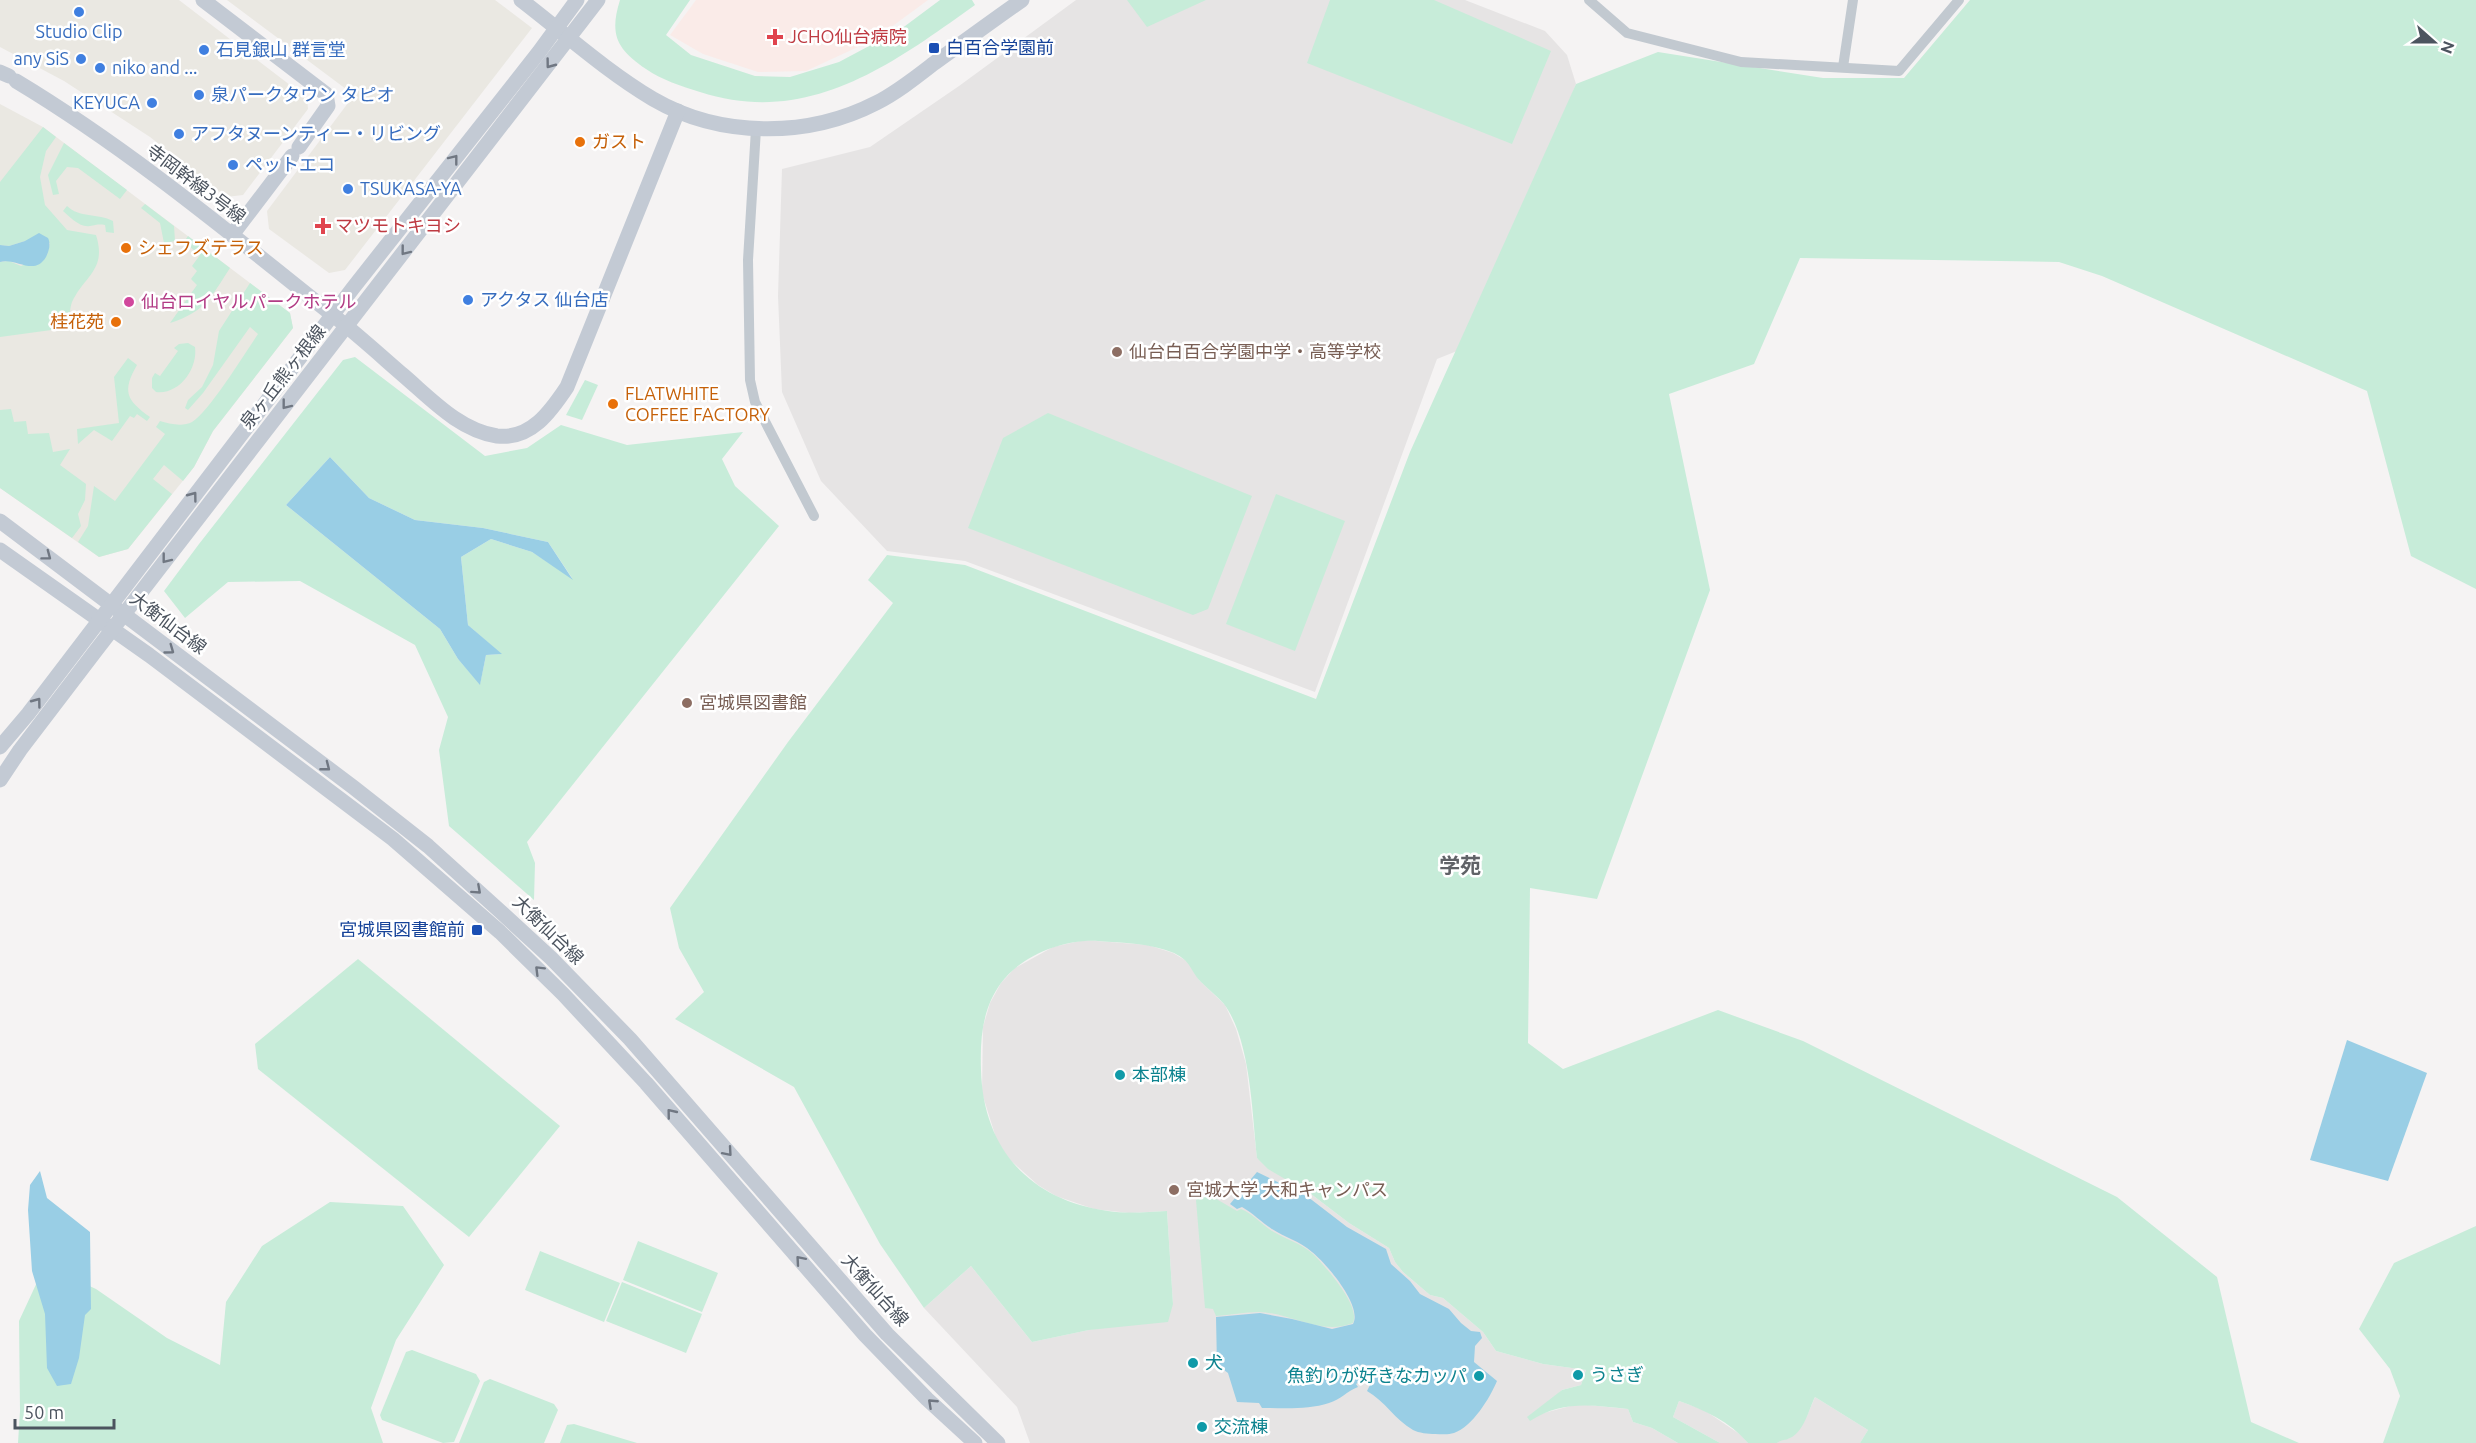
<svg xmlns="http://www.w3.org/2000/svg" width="2476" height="1443" viewBox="0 0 2476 1443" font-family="Ubuntu,'Noto Sans JP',sans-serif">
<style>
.commercial{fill:#eae8e2}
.education{fill:#e6e4e4}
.medical{fill:#faebe8}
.green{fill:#c7ecd9;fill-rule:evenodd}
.water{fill:#99cee5}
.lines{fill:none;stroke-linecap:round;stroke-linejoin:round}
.street{stroke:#c2c9d0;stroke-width:10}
.secondary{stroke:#c3cad4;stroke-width:15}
.oneway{stroke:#707782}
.shop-dot{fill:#3f7fe0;stroke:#fff;stroke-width:2}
.health-dot{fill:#e0444e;stroke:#fff;stroke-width:2}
.transit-dot{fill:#1a4fb4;stroke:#fff;stroke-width:2}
.food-dot{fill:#e8710a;stroke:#fff;stroke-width:2}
.hotel-dot{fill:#d1479c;stroke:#fff;stroke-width:2}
.education-dot{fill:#8d6e63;stroke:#fff;stroke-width:2}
.culture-dot{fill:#0f9aa8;stroke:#fff;stroke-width:2}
.labels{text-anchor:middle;stroke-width:5;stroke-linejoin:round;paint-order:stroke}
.shop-label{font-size:18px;fill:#366cbe;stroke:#fff;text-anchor:start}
.health-label{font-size:18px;fill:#be3a42;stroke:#fff;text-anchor:start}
.transit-label{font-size:18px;fill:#164399;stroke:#fff;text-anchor:start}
.food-label{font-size:18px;fill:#c56008;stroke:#fff;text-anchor:start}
.street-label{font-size:18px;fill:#4c545f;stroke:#fff}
.hotel-label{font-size:18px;fill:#b23c85;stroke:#fff;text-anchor:start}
.education-label{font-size:18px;fill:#785e54;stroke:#fff;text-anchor:start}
.culture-label{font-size:18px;fill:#0d838f;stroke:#fff;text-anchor:start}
.quarter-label{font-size:21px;font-weight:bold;fill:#606267;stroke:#fff}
</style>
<rect width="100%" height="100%" fill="#f5f3f3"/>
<g class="commercial">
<path d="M 0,0 L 179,0 L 307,98 L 308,109 L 243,195 L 226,197 L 150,137 L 64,81 L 0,47 Z"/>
<path d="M 227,0 L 495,0 L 532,28 L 345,270 L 329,273 L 269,229 L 267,211 L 354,95 Z"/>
<path d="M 0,104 L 43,127 L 290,313 L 293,328 L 213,431 L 194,467 L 128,549 L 99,557 L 0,488 Z"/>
</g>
<g class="education">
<path d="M 1076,0 L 1465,0 L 1545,31 L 1567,55 L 1576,84 L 1472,345 L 1437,359 L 1315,692 L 965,561 L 887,551 L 821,481 L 782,392 L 778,296 L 782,169 L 870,147 L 959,86 Z"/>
<path d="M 1084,940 L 1148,945 L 1173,953 L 1190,963 L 1199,980 L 1225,1005 L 1236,1029 L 1246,1064 L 1257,1158 L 1311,1194 L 1349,1223 L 1389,1248 L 1395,1262 L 1403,1272 L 1430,1295 L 1443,1298 L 1483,1332 L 1496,1351 L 1543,1364 L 1586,1370 L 1581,1385 L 1562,1390 L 1530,1420 L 1540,1414 L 1578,1404 L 1628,1409 L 1633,1422 L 1652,1428 L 1678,1443 L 1030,1443 L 1017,1407 L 924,1308 L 971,1266 L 1032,1342 L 1089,1330 L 1173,1304 L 1167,1211 L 1129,1213 L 1094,1209 L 1056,1196 L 1038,1185 L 1009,1159 L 997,1141 L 982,1093 L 983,1027 L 990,1003 L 1001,983 L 1015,968 L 1053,947 Z"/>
<path d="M 1815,1397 L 1868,1430 L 1860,1443 L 1777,1443 L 1780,1440 L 1790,1438 L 1807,1416 Z"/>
<path d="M 1679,1401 L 1704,1410 L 1741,1435 L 1748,1443 L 1720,1443 L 1673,1417 Z"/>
</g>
<path class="medical" d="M 696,0 L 928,0 L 875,39 L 806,71 L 758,72 L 703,54 L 670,35 Z"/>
<g class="green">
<path d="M 620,0 L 690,0 L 666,35 L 691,55 L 755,76 L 790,77 L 839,62 L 901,29 L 940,0 L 972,0 L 975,5 C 891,65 808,127 700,92 C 681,86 662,80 646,69 C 617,49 609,35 620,0 Z"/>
<path d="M 1127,0 L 1206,0 L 1147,27 Z"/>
<path d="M 1330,0 L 1434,0 L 1551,51 L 1512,144 L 1307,63 Z"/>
<path d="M 1970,0 L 2476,0 L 2476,589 L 2411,556 L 2367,391 L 2102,276 L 2059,262 L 1800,258 L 1754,364 L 1669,394 L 1710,590 L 1597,899 L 1530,888 L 1528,1043 L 1563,1069 L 1718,1010 L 1803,1041 L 2117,1197 L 2217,1277 L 2251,1422 L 2299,1443 L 1860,1443 L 1868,1430 L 1815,1397 C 1809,1409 1804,1432 1790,1438 C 1785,1441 1782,1439 1777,1443 L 1748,1443 C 1730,1422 1705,1410 1679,1401 L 1673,1417 L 1720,1443 L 1678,1443 L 1652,1428 L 1633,1422 L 1628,1409 C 1592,1405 1562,1400 1530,1421 L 1527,1417 L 1562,1390 L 1581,1385 L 1586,1370 L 1543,1364 L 1496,1351 L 1483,1332 L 1443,1298 L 1430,1295 L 1403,1272 L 1395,1262 L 1389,1248 L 1349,1223 L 1311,1194 L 1268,1169 L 1257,1158 C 1252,1114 1251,1040 1224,1004 C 1217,996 1208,989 1201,982 C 1189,969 1192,962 1174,953 C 1150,943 1123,943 1098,941 C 1064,939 1022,955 1001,983 C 982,1009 980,1039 981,1070 C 983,1148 1029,1200 1108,1211 C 1127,1214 1147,1212 1167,1211 L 1173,1304 L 1168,1322 L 1089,1330 L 1032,1342 L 971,1266 L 924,1308 L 880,1244 L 794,1087 L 675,1019 L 704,992 L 679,948 L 670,908 L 788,742 L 893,603 L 868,580 L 887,555 L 965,565 L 1316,699 L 1410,452 L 1576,84 L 1658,52 L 1823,78 L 1904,78 Z"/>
<path d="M 43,127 L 56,137 L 46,151 L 40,177 L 45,205 L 67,230 L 96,235 C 107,270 85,275 72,302 C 69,310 71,317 66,328 L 0,337 L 0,262 L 9,261 L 21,266 L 47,255 L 50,243 L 25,241 L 9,246 L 0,245 L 0,182 Z"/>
<path d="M 64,143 L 127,190 L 120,199 L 78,168 L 67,167 L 56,181 L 59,194 L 53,195 L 48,175 Z"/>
<path d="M 145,204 L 174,226 L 175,241 L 164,243 L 160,223 L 141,208 Z"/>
<path d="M 67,206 C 79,218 98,213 113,221 L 114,233 L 106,232 L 105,225 C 98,224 96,225 90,226 C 80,228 70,217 63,211 Z"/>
<path d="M 188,236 L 230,268 C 211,297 205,312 170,323 L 197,285 L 191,279 L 197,271 L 192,266 L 200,255 L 184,242 Z"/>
<path d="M 250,283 L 290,313 L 293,328 L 213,431 L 194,467 L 183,481 L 164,465 L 153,479 L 172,494 L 128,549 L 99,557 L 78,542 L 88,526 L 94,486 L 115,501 L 165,434 L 156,427 L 160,421 C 169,424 183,427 192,422 C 209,412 245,353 258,334 L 250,327 L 203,393 L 188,410 L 185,408 L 188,400 L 202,387 L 213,365 L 219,331 Z"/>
<path d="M 188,343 L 195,347 C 198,369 179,395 156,392 L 152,388 L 152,378 L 155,373 L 160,376 L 178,351 L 174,348 L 179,344 Z"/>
<path d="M 355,357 L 485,456 L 527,448 L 561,425 L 627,445 L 743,432 L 722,459 L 735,486 L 779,526 L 527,842 L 535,863 L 534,900 L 449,826 L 439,750 L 448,717 L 415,645 L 300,581 L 228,582 L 185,618 L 164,591 L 199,544 L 343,360 ZM 330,457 L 369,498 L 415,520 L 483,528 L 548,542 L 572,578 L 532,552 L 491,539 L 461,557 L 468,625 L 501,654 L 486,655 L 480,684 L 458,659 L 440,629 L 286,505 Z"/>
<path d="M 128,358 L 137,365 C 122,391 126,400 150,417 L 147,421 L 137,414 L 134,418 L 130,416 L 112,441 L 94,430 L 78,444 L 77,429 L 119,423 L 114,377 Z"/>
<path d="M 585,380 L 598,385 L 582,420 L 566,415 Z"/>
<path d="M 11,409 L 14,422 L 26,421 L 28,434 L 49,433 L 53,452 L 70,449 L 60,465 L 86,484 L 85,500 L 78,514 L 81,526 L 72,538 L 0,488 L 0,410 Z"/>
<path d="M 1048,413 L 1252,496 L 1208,609 L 1193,615 L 968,528 L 1003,438 Z"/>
<path d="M 1276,494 L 1345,521 L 1295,651 L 1226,624 Z"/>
<path d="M 358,959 L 560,1126 L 469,1237 L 258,1069 L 255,1044 Z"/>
<path d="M 1206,1193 L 1237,1211 L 1241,1209 C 1253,1214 1261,1224 1272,1231 C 1285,1239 1301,1243 1313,1254 C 1325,1266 1361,1306 1353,1323 C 1321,1336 1292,1313 1259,1312 C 1245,1312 1230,1315 1216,1316 L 1213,1309 L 1205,1308 L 1196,1200 Z"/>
<path d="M 330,1202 L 403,1206 L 444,1265 L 396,1340 L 371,1408 L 383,1443 L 18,1443 L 20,1411 L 19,1321 L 39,1278 L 59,1272 L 96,1289 L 167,1338 L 220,1365 L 226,1302 L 262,1246 Z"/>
<path d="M 2476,1226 L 2476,1443 L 2383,1443 L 2400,1396 L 2390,1369 L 2359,1329 L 2394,1263 Z"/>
<path d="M 638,1241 L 718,1273 L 702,1312 L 623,1280 Z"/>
<path d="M 540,1251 L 620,1283 L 604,1322 L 525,1290 Z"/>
<path d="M 622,1282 L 702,1314 L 686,1353 L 606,1321 Z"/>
<path d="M 412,1350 L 476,1374 L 480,1381 L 454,1442 L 443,1443 L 382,1420 L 380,1415 L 406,1352 Z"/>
<path d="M 490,1379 L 554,1404 L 558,1410 L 544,1443 L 459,1443 L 484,1382 Z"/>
<path d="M 574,1424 L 637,1443 L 560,1443 L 567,1425 Z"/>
</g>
<g class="water">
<path d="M 39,233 L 48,238 C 51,244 49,251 46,257 C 34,277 16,257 0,262 L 0,245 L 9,246 L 25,241 Z"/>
<path d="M 330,457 L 369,498 L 415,520 L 483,528 L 548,542 L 573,580 L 532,552 L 491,539 L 461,557 L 468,625 L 502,654 L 486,655 L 480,685 L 458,659 L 440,629 L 286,505 Z"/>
<path d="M 2347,1040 L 2427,1073 L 2388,1181 L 2310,1160 Z"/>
<path d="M 40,1171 L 47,1198 L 90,1232 L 91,1309 L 85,1315 L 79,1358 L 71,1384 L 57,1386 L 47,1368 L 45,1314 L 32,1271 L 28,1210 L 30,1185 Z"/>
<path d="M 1257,1172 L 1308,1197 L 1347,1227 L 1386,1249 L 1391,1264 L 1410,1281 L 1420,1294 L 1449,1309 L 1461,1323 L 1471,1331 L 1480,1332 L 1482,1338 L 1475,1346 L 1474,1362 L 1497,1381 C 1490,1398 1472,1427 1454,1433 C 1448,1435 1441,1434 1435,1434 C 1428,1434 1419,1433 1413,1430 C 1395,1420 1385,1401 1367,1391 L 1371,1383 L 1369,1377 L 1367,1377 L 1356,1384 L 1358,1387 C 1347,1391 1340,1400 1329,1403 C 1308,1410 1284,1408 1262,1408 L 1259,1403 L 1237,1402 L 1228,1373 L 1217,1365 L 1216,1317 L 1260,1313 L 1292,1319 L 1332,1329 L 1353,1324 C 1363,1306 1326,1263 1312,1252 C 1300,1241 1284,1237 1272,1229 C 1261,1222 1253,1213 1242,1207 L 1237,1209 L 1230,1204 Z"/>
</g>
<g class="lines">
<g class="street">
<path d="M 1589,0 L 1627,33 L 1741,62 L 1899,71 L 1959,0"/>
<path d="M 1843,67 L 1853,0"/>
<path d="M 756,129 L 748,260 L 750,380 L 755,402 L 814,516"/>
</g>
<g class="secondary">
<path d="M 203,0 L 326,94 L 328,106 L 299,147"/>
<path d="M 521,0 C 564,33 606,71 653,99 C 720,138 808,138 876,103 C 896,93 915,78 933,64 C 962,43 992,21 1022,0"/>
<path d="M 0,72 L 9,76"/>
<path d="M 16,81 C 129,149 231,234 334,316 C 358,335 380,355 403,375 C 431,399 459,430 497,436 C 531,440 551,411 567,387 L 678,111"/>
<path d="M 232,235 L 292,156"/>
<path d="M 0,521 L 353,787 L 428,846 L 501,912 L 551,958 L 630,1039 L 887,1334 L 998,1443"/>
<path d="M 0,550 L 149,655 L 393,839 L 500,932 L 563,994 L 646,1083 L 865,1335 L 927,1399 L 975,1443"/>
<path d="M 0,747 L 28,714 L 353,288 L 539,52 L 577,0"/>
<path d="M 0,780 L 20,750 L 94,653 L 598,0"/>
</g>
</g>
<defs><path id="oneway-chevron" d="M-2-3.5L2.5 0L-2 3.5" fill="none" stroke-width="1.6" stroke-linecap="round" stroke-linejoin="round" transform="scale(1.5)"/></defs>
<g class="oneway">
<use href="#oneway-chevron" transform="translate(550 64) rotate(127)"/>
<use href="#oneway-chevron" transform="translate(454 159) rotate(-52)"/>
<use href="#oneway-chevron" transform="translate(405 251) rotate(128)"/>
<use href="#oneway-chevron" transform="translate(286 405) rotate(128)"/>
<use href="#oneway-chevron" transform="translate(193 496) rotate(-53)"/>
<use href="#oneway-chevron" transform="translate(47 556) rotate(37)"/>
<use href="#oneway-chevron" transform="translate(166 559) rotate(128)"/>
<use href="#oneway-chevron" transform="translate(170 650) rotate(36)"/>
<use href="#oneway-chevron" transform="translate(37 702) rotate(-53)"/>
<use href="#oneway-chevron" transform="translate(326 767) rotate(38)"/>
<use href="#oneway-chevron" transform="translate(477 890) rotate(42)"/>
<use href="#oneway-chevron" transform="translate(539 970) rotate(-135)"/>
<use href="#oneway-chevron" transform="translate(671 1113) rotate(-129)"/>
<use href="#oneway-chevron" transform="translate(728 1152) rotate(49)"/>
<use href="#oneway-chevron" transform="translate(800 1260) rotate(-131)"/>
<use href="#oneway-chevron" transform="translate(932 1403) rotate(-137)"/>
</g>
<g class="shop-dot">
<circle cx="79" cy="12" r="6"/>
<circle cx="204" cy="50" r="6"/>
<circle cx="81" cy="59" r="6"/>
<circle cx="100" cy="68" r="6"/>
<circle cx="199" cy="95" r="6"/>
<circle cx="152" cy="103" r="6"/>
<circle cx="179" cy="134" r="6"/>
<circle cx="233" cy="165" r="6"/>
<circle cx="348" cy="189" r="6"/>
<circle cx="468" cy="300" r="6"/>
</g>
<g class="health-dot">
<path d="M772 28h6v6h6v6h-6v6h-6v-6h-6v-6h6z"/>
<path d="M320 217h6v6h6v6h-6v6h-6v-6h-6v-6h6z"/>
</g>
<g class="transit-dot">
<rect x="928" y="42" width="12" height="12" rx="3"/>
<rect x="471" y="924" width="12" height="12" rx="3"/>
</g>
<g class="food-dot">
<circle cx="580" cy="142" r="6"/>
<circle cx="126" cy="248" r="6"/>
<circle cx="116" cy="322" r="6"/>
<circle cx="613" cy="404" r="6"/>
</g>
<circle class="hotel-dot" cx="129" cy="302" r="6"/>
<g class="education-dot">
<circle cx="1117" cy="352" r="6"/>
<circle cx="687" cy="703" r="6"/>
<circle cx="1174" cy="1190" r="6"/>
</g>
<g class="culture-dot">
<circle cx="1120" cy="1075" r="6"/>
<circle cx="1193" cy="1363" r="6"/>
<circle cx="1578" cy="1375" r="6"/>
<circle cx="1479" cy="1376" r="6"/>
<circle cx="1202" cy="1427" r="6"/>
</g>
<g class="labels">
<g class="shop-label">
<text x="79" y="38" text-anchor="middle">Studio Clip</text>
<text x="216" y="56">石見銀山 群言堂</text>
<text x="69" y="65" text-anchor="end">any SiS</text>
<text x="112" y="74">niko and ...</text>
<text x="211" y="101">泉パークタウン タピオ</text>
<text x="140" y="109" text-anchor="end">KEYUCA</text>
<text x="191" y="140">アフタヌーンティー・リビング</text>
<text x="245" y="171">ペットエコ</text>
<text x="360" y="195">TSUKASA-YA</text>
<text x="480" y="306">アクタス 仙台店</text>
</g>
<g class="health-label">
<text x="788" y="43">JCHO仙台病院</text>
<text x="335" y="232">マツモトキヨシ</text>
</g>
<g class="transit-label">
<text x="946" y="54">白百合学園前</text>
<text x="465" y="936" text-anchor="end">宮城県図書館前</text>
</g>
<g class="food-label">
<text x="592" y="148">ガスト</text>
<text x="138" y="254">シェフズテラス</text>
<text x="104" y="328" text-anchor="end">桂花苑</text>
<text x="625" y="400">FLATWHITE<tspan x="625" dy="21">COFFEE FACTORY</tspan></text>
</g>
<g class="street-label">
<text transform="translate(196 184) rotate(37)" y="6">寺岡幹線3号線</text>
<text transform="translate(283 377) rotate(-52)" y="6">泉ヶ丘熊ヶ根線</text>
<text transform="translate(168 623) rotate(37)" y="6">大衡仙台線</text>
<text transform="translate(548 930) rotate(44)" y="6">大衡仙台線</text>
<text transform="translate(875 1290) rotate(48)" y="6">大衡仙台線</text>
</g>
<g class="hotel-label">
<text x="141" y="308">仙台ロイヤルパークホテル</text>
</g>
<g class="education-label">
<text x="1129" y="358">仙台白百合学園中学・高等学校</text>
<text x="699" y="709">宮城県図書館</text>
<text x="1186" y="1196">宮城大学 大和キャンパス</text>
</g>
<g class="culture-label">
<text x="1132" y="1081">本部棟</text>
<text x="1205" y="1369">犬</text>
<text x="1590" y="1381">うさぎ</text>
<text x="1467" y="1382" text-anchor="end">魚釣りが好きなカッパ</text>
<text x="1214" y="1433">交流棟</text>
</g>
<g class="quarter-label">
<text x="1460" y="873">学苑</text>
</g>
</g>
<g transform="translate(2434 42) rotate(111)" stroke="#ffffff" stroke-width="4.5" paint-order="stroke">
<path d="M0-4.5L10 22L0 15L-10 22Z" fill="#4c545f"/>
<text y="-9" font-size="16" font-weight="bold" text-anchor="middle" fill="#4c545f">N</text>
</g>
<path d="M15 1419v9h99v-9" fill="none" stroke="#4c545f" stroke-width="3"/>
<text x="24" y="1419" font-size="18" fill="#4c545f" stroke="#ffffff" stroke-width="4.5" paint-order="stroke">50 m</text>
</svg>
